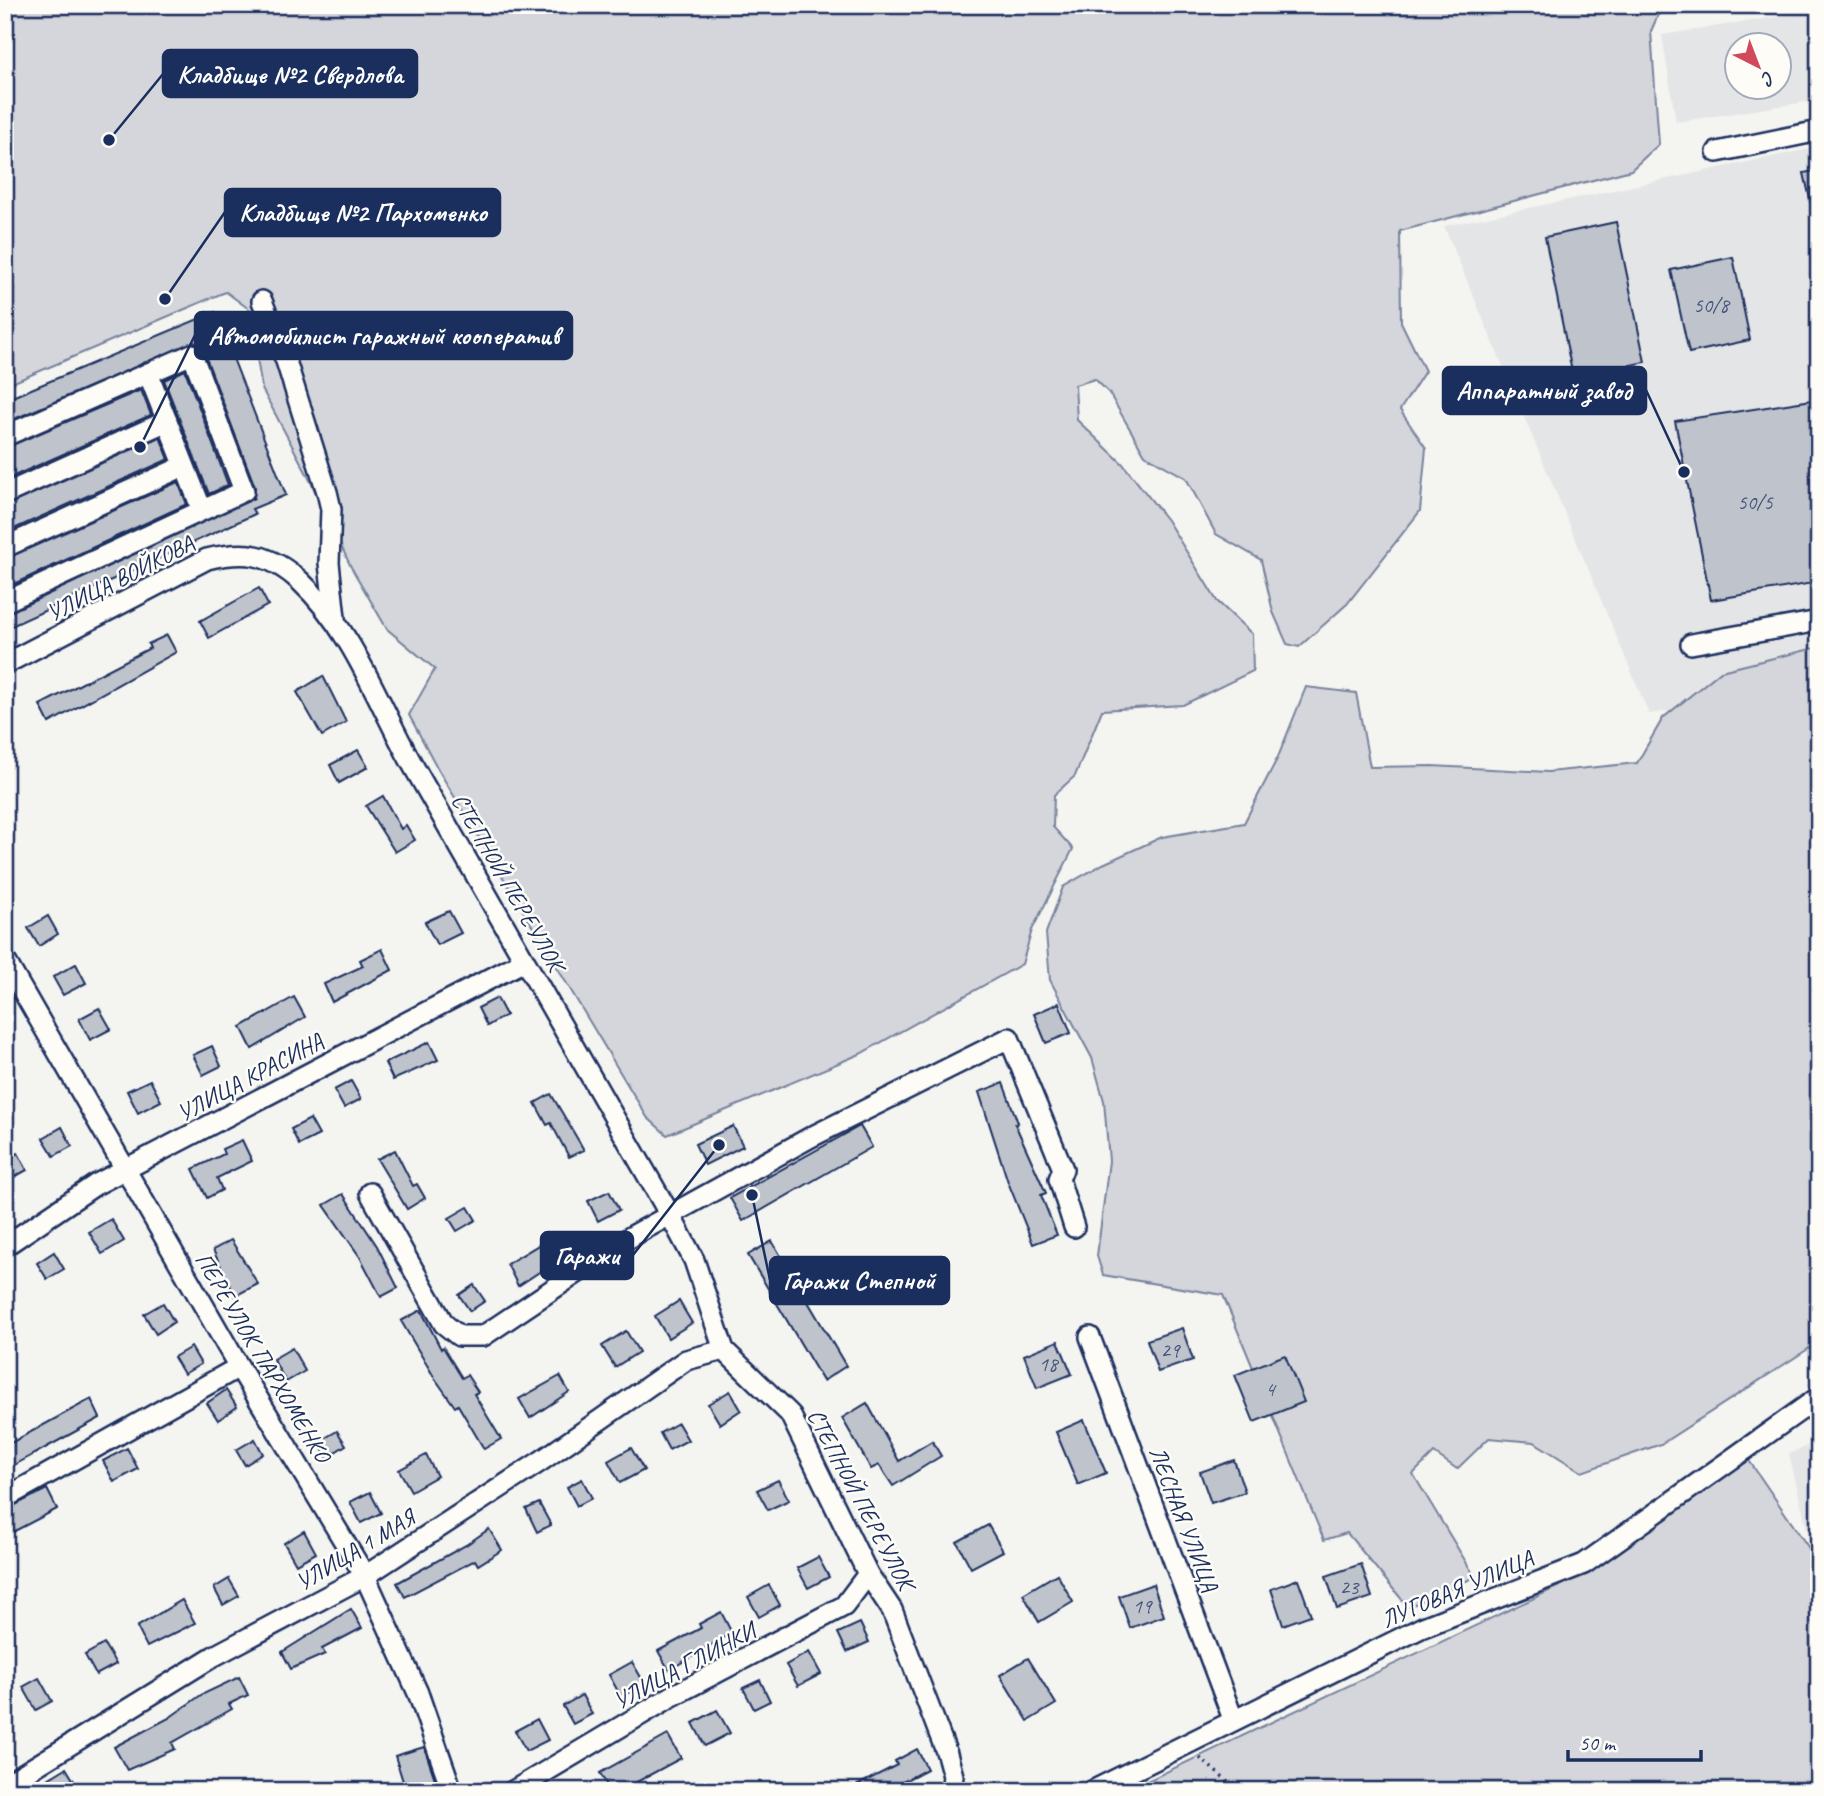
<svg xmlns="http://www.w3.org/2000/svg" width="1824" height="1796" viewBox="0 0 1824 1796" font-family="Caveat,sans-serif">
<style>
.built{fill:#e4e5e6;fill-rule:evenodd}
.green{fill:#d4d6db;stroke:#78829c;stroke-width:2}
.building{fill:#bfc3cc;stroke:#1b2f5e;stroke-width:2}
.lines{fill:none;stroke-linecap:round;stroke-linejoin:round}
.minor-casing{stroke:#1b2f5e;stroke-width:24}
.path{stroke:#1b2f5e;stroke-width:3.5;stroke-dasharray:2 5;stroke-linecap:butt}
.minor{stroke:#fdfcf7;stroke-width:19}
.labels{text-anchor:middle;stroke-width:5;stroke-linejoin:round;paint-order:stroke}
.number-label{font-size:21px;fill:#44547a}
.street-label{font-size:24px;fill:#1b2f5e;stroke:#fdfcf7}
.leader{fill:none;stroke:#1b2f5e;stroke-width:2.5}
.callout-dot{fill:#1b2f5e;stroke:#fdfcf7;stroke-width:2.5}
.callout{fill:#1b2f5e;stroke:#1b2f5e;stroke-width:2.5}
.callout-label{font-size:26px;text-anchor:middle;font-weight:bold;fill:#fff}
</style>
<rect width="100%" height="100%" fill="#f4f4f1"/>
<filter id="ink" filterUnits="userSpaceOnUse"><feTurbulence type="fractalNoise" baseFrequency=".0143" numOctaves="2"/><feDisplacementMap in="SourceGraphic" scale="14" xChannelSelector="R" yChannelSelector="G"/><feConvolveMatrix kernelMatrix="1 2 1 2 8 2 1 2 1" color-interpolation-filters="sRGB"/></filter>
<g filter="url(#ink)">
<g class="built">
<path d="M 1819,10 L 1819,100 L 1676,122 L 1662,35 ZM 1736,46 L 1778,46 L 1778,88 L 1736,88 Z"/>
<path d="M 1819,147 L 1819,706 L 1806,689 L 1649,714 L 1444,226 Z"/>
<path d="M 1819,1441 L 1819,1579 L 1789,1454 Z"/>
</g>
<g class="green">
<path d="M 5,5 L 1676,5 L 1658,15 L 1651,31 L 1659,144 L 1631,170 L 1400,231 L 1401,322 L 1425,371 L 1400,410 L 1426,448 L 1420,511 L 1347,604 L 1299,647 L 1287,644 L 1273,612 L 1261,560 L 1216,534 L 1186,478 L 1145,455 L 1109,393 L 1095,379 L 1075,385 L 1077,420 L 1122,463 L 1167,520 L 1217,601 L 1252,634 L 1253,671 L 1183,705 L 1102,710 L 1075,776 L 1054,795 L 1053,827 L 1073,849 L 1032,930 L 1022,964 L 860,1054 L 667,1135 L 647,1117 L 439,771 L 409,715 L 435,669 L 387,629 L 351,567 L 307,474 L 262,389 L 249,309 L 226,292 L 218,295 L 5,386 Z"/>
<path d="M 1819,647 L 1819,1342 L 1661,1444 L 1582,1472 L 1534,1442 L 1489,1438 L 1457,1469 L 1434,1453 L 1413,1474 L 1475,1577 L 1408,1607 L 1347,1533 L 1324,1540 L 1223,1295 L 1103,1275 L 1097,1256 L 1109,1161 L 1104,1101 L 1092,1058 L 1050,980 L 1046,933 L 1063,887 L 1103,864 L 1162,837 L 1244,823 L 1278,757 L 1306,687 L 1356,693 L 1370,767 L 1432,766 L 1548,772 L 1637,763 L 1663,718 L 1721,671 Z"/>
<path d="M 1748,1459 L 1819,1563 L 1819,1791 L 1126,1791 L 1589,1572 Z"/>
</g>
<g class="building">
<path d="M 1819,170 L 1819,211 L 1813,212 L 1804,173 Z"/>
<path d="M 1616,222 L 1645,362 L 1573,377 L 1545,237 Z"/>
<path d="M 1733,257 L 1750,340 L 1689,353 L 1671,270 Z"/>
<path d="M 215,312 L 286,495 L 252,509 L 255,514 L 5,629 L 5,614 L 254,498 L 255,487 L 203,350 L 194,342 L 5,423 L 5,400 Z"/>
<path d="M 185,370 L 228,485 L 209,494 L 164,380 Z"/>
<path d="M 141,390 L 151,415 L 5,480 L 5,448 Z"/>
<path d="M 1819,399 L 1819,582 L 1711,600 L 1675,421 Z"/>
<path d="M 160,437 L 169,459 L 5,533 L 5,506 Z"/>
<path d="M 178,482 L 187,504 L 5,588 L 5,559 Z"/>
<path d="M 259,588 L 268,605 L 209,638 L 200,621 Z"/>
<path d="M 167,635 L 176,652 L 49,723 L 40,705 L 150,648 L 148,644 Z"/>
<path d="M 323,676 L 346,722 L 322,736 L 297,692 Z"/>
<path d="M 358,750 L 368,767 L 339,783 L 330,765 Z"/>
<path d="M 383,796 L 401,829 L 406,825 L 415,840 L 395,852 L 366,806 Z"/>
<path d="M 449,911 L 461,933 L 437,945 L 425,922 Z"/>
<path d="M 48,916 L 58,934 L 39,946 L 28,928 Z"/>
<path d="M 382,949 L 392,970 L 332,1002 L 324,984 L 363,966 L 360,960 Z"/>
<path d="M 76,964 L 86,983 L 63,995 L 53,977 Z"/>
<path d="M 294,997 L 305,1017 L 252,1049 L 241,1027 Z"/>
<path d="M 497,998 L 506,1015 L 487,1026 L 478,1008 Z"/>
<path d="M 1059,1003 L 1071,1033 L 1046,1043 L 1034,1014 Z"/>
<path d="M 99,1008 L 111,1029 L 90,1040 L 79,1019 Z"/>
<path d="M 429,1042 L 438,1060 L 393,1080 L 385,1063 Z"/>
<path d="M 212,1046 L 221,1066 L 203,1075 L 193,1055 Z"/>
<path d="M 150,1080 L 161,1101 L 138,1113 L 127,1091 Z"/>
<path d="M 351,1081 L 361,1099 L 344,1108 L 334,1090 Z"/>
<path d="M 1003,1083 L 1018,1123 L 1015,1124 L 1046,1193 L 1041,1195 L 1057,1235 L 1033,1244 L 1008,1182 L 979,1092 Z"/>
<path d="M 551,1094 L 584,1150 L 569,1157 L 551,1123 L 547,1125 L 535,1103 Z"/>
<path d="M 310,1119 L 319,1135 L 299,1145 L 291,1129 Z"/>
<path d="M 733,1126 L 743,1146 L 705,1165 L 695,1144 Z"/>
<path d="M 860,1126 L 872,1147 L 743,1221 L 730,1198 Z"/>
<path d="M 62,1127 L 72,1146 L 54,1156 L 43,1138 Z"/>
<path d="M 242,1140 L 252,1161 L 217,1178 L 222,1190 L 207,1198 L 193,1169 L 224,1154 L 222,1149 Z"/>
<path d="M 395,1150 L 413,1186 L 417,1184 L 425,1198 L 407,1209 L 377,1159 Z"/>
<path d="M 18,1153 L 27,1170 L 5,1182 L 5,1160 Z"/>
<path d="M 609,1191 L 619,1210 L 598,1221 L 588,1201 Z"/>
<path d="M 343,1194 L 377,1246 L 398,1288 L 381,1297 L 360,1257 L 324,1205 Z"/>
<path d="M 468,1207 L 476,1220 L 457,1231 L 449,1218 Z"/>
<path d="M 111,1219 L 124,1241 L 102,1254 L 89,1232 Z"/>
<path d="M 557,1234 L 568,1253 L 518,1286 L 507,1264 Z"/>
<path d="M 231,1240 L 258,1284 L 235,1296 L 213,1250 Z"/>
<path d="M 772,1241 L 846,1366 L 823,1381 L 748,1255 Z"/>
<path d="M 54,1252 L 64,1269 L 47,1279 L 37,1263 Z"/>
<path d="M 474,1285 L 485,1301 L 470,1311 L 459,1295 Z"/>
<path d="M 679,1301 L 692,1323 L 668,1338 L 655,1316 Z"/>
<path d="M 163,1303 L 174,1322 L 156,1334 L 144,1314 Z"/>
<path d="M 421,1310 L 441,1349 L 443,1347 L 462,1378 L 467,1375 L 478,1392 L 474,1394 L 501,1439 L 484,1449 L 458,1405 L 455,1407 L 434,1377 L 401,1321 Z"/>
<path d="M 1182,1328 L 1193,1360 L 1158,1372 L 1147,1340 Z"/>
<path d="M 626,1331 L 639,1352 L 615,1367 L 602,1346 Z"/>
<path d="M 1058,1341 L 1072,1374 L 1037,1388 L 1024,1355 Z"/>
<path d="M 191,1347 L 201,1364 L 184,1374 L 174,1357 Z"/>
<path d="M 292,1348 L 305,1371 L 286,1382 L 273,1359 Z"/>
<path d="M 1285,1355 L 1304,1402 L 1254,1422 L 1235,1375 Z"/>
<path d="M 560,1376 L 569,1392 L 530,1418 L 519,1399 Z"/>
<path d="M 226,1390 L 237,1407 L 218,1420 L 207,1403 Z"/>
<path d="M 730,1391 L 741,1410 L 720,1424 L 708,1404 Z"/>
<path d="M 91,1399 L 100,1418 L 5,1470 L 5,1446 Z"/>
<path d="M 867,1403 L 899,1461 L 932,1441 L 941,1456 L 893,1486 L 879,1465 L 871,1469 L 842,1418 Z"/>
<path d="M 1084,1420 L 1106,1473 L 1078,1485 L 1056,1432 Z"/>
<path d="M 678,1423 L 688,1440 L 669,1450 L 660,1433 Z"/>
<path d="M 337,1431 L 346,1445 L 327,1457 L 318,1442 Z"/>
<path d="M 255,1439 L 263,1454 L 245,1465 L 236,1450 Z"/>
<path d="M 127,1448 L 138,1469 L 114,1482 L 103,1461 Z"/>
<path d="M 631,1448 L 644,1470 L 620,1483 L 608,1461 Z"/>
<path d="M 426,1455 L 437,1476 L 411,1491 L 399,1470 Z"/>
<path d="M 1234,1460 L 1245,1492 L 1211,1503 L 1200,1472 Z"/>
<path d="M 582,1479 L 592,1498 L 577,1506 L 567,1487 Z"/>
<path d="M 778,1480 L 789,1500 L 768,1510 L 757,1490 Z"/>
<path d="M 47,1489 L 57,1509 L 5,1536 L 5,1510 Z"/>
<path d="M 370,1492 L 381,1513 L 361,1523 L 350,1502 Z"/>
<path d="M 539,1503 L 551,1525 L 537,1532 L 526,1509 Z"/>
<path d="M 988,1525 L 1003,1551 L 971,1568 L 957,1542 Z"/>
<path d="M 489,1529 L 502,1550 L 478,1565 L 475,1560 L 405,1597 L 397,1583 L 466,1545 Z"/>
<path d="M 304,1531 L 316,1553 L 296,1564 L 284,1543 Z"/>
<path d="M 818,1557 L 829,1577 L 808,1588 L 797,1568 Z"/>
<path d="M 1361,1564 L 1372,1597 L 1337,1609 L 1326,1576 Z"/>
<path d="M 1057,1574 L 1073,1602 L 1039,1622 L 1023,1594 Z"/>
<path d="M 229,1579 L 239,1596 L 223,1605 L 214,1588 Z"/>
<path d="M 1298,1579 L 1311,1615 L 1283,1625 L 1271,1589 Z"/>
<path d="M 1153,1584 L 1164,1616 L 1130,1628 L 1119,1596 Z"/>
<path d="M 769,1585 L 780,1605 L 759,1617 L 748,1597 Z"/>
<path d="M 182,1600 L 195,1623 L 147,1647 L 137,1627 Z"/>
<path d="M 351,1609 L 362,1628 L 322,1649 L 325,1654 L 291,1669 L 282,1652 Z"/>
<path d="M 721,1612 L 732,1633 L 669,1670 L 658,1651 L 701,1628 L 699,1624 Z"/>
<path d="M 860,1623 L 869,1642 L 847,1652 L 838,1633 Z"/>
<path d="M 104,1644 L 116,1664 L 96,1675 L 85,1655 Z"/>
<path d="M 809,1652 L 821,1674 L 798,1686 L 786,1665 Z"/>
<path d="M 1028,1658 L 1056,1704 L 1028,1721 L 1000,1675 Z"/>
<path d="M 632,1662 L 645,1684 L 621,1697 L 609,1675 Z"/>
<path d="M 239,1677 L 248,1695 L 229,1704 L 232,1709 L 172,1743 L 175,1749 L 127,1770 L 114,1747 L 169,1718 L 201,1695 Z"/>
<path d="M 39,1678 L 52,1701 L 36,1710 L 23,1687 Z"/>
<path d="M 760,1680 L 770,1701 L 754,1709 L 743,1688 Z"/>
<path d="M 582,1695 L 592,1714 L 573,1724 L 563,1706 Z"/>
<path d="M 717,1710 L 730,1733 L 705,1746 L 693,1723 Z"/>
<path d="M 537,1719 L 548,1740 L 526,1751 L 515,1731 Z"/>
<path d="M 668,1735 L 681,1758 L 620,1791 L 610,1791 L 600,1773 Z"/>
<path d="M 424,1747 L 439,1791 L 406,1791 L 395,1756 Z"/>
<path d="M 917,1749 L 927,1769 L 885,1791 L 846,1791 L 897,1765 L 895,1761 Z"/>
<path d="M 66,1768 L 80,1791 L 28,1791 Z"/>
</g>
<g class="lines">
<defs>
<g id="minor">
<path d="M 1717,152 L 1819,131"/>
<path d="M 262,301 L 286,361 L 327,492 L 331,509 L 329,563 L 335,618"/>
<path d="M 148,373 L 202,510"/>
<path d="M 5,436 L 192,354 L 244,491 L 5,602"/>
<path d="M 5,494 L 167,421"/>
<path d="M 5,547 L 184,466"/>
<path d="M 1691,644 L 1819,621"/>
<path d="M 5,664 L 207,559 C 246,550 269,553 300,581 C 354,631 379,706 415,769 C 500,918 585,1067 670,1215 L 632,1236 L 483,1336 L 459,1336 L 444,1324 L 370,1193"/>
<path d="M 5,960 L 239,1367 L 365,1576 L 418,1693 L 452,1791"/>
<path d="M 5,1246 L 95,1185 L 524,961"/>
<path d="M 1090,1337 L 1233,1719"/>
<path d="M 5,1498 L 239,1367"/>
<path d="M 5,1785 L 214,1656 L 365,1576 L 541,1461 L 686,1360 L 724,1350"/>
<path d="M 513,1791 L 674,1695 L 844,1606 L 868,1574"/>
<path d="M 951,1791 L 953,1776 L 947,1754 L 892,1610 L 868,1574 L 790,1414 L 724,1350 L 694,1260 L 670,1215 L 811,1137 L 1009,1038 L 1063,1169 L 1059,1179 L 1074,1227"/>
<path d="M 1092,1791 L 1423,1627 L 1584,1564 L 1819,1397"/>
</g>
</defs>
<use href="#minor" class="minor-casing"/>
<path class="path" d="M 1200,1758 L 1228,1782 L 1286,1791"/>
<use href="#minor" class="minor"/>
</g>
</g>
<g class="labels">
<g class="number-label">
<text x="1711" y="312">50/8</text>
<text x="1755" y="509">50/5</text>
<text x="1170" y="1357">29</text>
<text x="1048" y="1371">18</text>
<text x="1270" y="1396">4</text>
<text x="1349" y="1594">23</text>
<text x="1142" y="1613">19</text>
</g>
<g class="street-label">
<text transform="translate(120 578) rotate(-27)" y="8">УЛИЦА ВОЙКОВА</text>
<text transform="translate(508 882) rotate(60)" y="8">СТЕПНОЙ ПЕРЕУЛОК</text>
<text transform="translate(250 1077) rotate(-28)" y="8">УЛИЦА КРАСИНА</text>
<text transform="translate(263 1357) rotate(59)" y="8">ПЕРЕУЛОК ПАРХОМЕНКО</text>
<text transform="translate(861 1499) rotate(62)" y="8">СТЕПНОЙ ПЕРЕУЛОК</text>
<text transform="translate(1184 1519) rotate(69)" y="8">ЛЕСНАЯ УЛИЦА</text>
<text transform="translate(355 1550) rotate(-31)" y="8">УЛИЦА 1 МАЯ</text>
<text transform="translate(1457 1589) rotate(-23)" y="8">ЛУГОВАЯ УЛИЦА</text>
<text transform="translate(684 1666) rotate(-28)" y="8">УЛИЦА ГЛИНКИ</text>
</g>
</g>
<path class="leader" d="M109 140L163 74M165 299L225 212M140 447L195 335M1684 472L1646 390M719 1145L633 1255M752 1195L770 1280"/>
<g class="callout-dot">
<circle cx="109" cy="140" r="7"/>
<circle cx="165" cy="299" r="7"/>
<circle cx="140" cy="447" r="7"/>
<circle cx="1684" cy="472" r="7"/>
<circle cx="719" cy="1145" r="7"/>
<circle cx="752" cy="1195" r="7"/>
</g>
<g class="callout">
<rect x="163" y="50" width="254" height="47" rx="7"/>
<rect x="225" y="189" width="275" height="47" rx="7"/>
<rect x="195" y="312" width="377" height="47" rx="7"/>
<rect x="1443" y="367" width="203" height="47" rx="7"/>
<rect x="541" y="1232" width="92" height="47" rx="7"/>
<rect x="770" y="1257" width="179" height="47" rx="7"/>
</g>
<g class="callout-label">
<text x="290" y="83">Кладбище №2 Свердлова</text>
<text x="363" y="221">Кладбище №2 Пархоменко</text>
<text x="384" y="344">Автомобилист гаражный кооператив</text>
<text x="1544" y="399">Аппаратный завод</text>
<text x="587" y="1264">Гаражи</text>
<text x="859" y="1289">Гаражи Степной</text>
</g>
<rect width="1824" height="1796" fill="none" stroke="#fdfcf7" stroke-width="28"/>
<rect x="14" y="14" width="1796" height="1768" fill="none" stroke="#1b2f5e" stroke-width="2.5" filter="url(#ink)"/>
<g transform="translate(1758 66) rotate(138)"><circle r="33" fill="#fdfcf7" stroke="#a3aaba" stroke-width="2"/>
<path d="M0-5L12 26L0 18L-12 26Z" fill="#d1495b"/>
<text y="-10" font-size="19" font-weight="bold" text-anchor="middle" fill="#1b2f5e">С</text>
</g>
<path d="M1568 1750v10h133v-10" fill="none" stroke="#1b2f5e" stroke-width="3.5"/>
<text x="1579" y="1750" font-size="21" fill="#1b2f5e" stroke="#fdfcf7" stroke-width="5" paint-order="stroke">50 m</text>
</svg>
